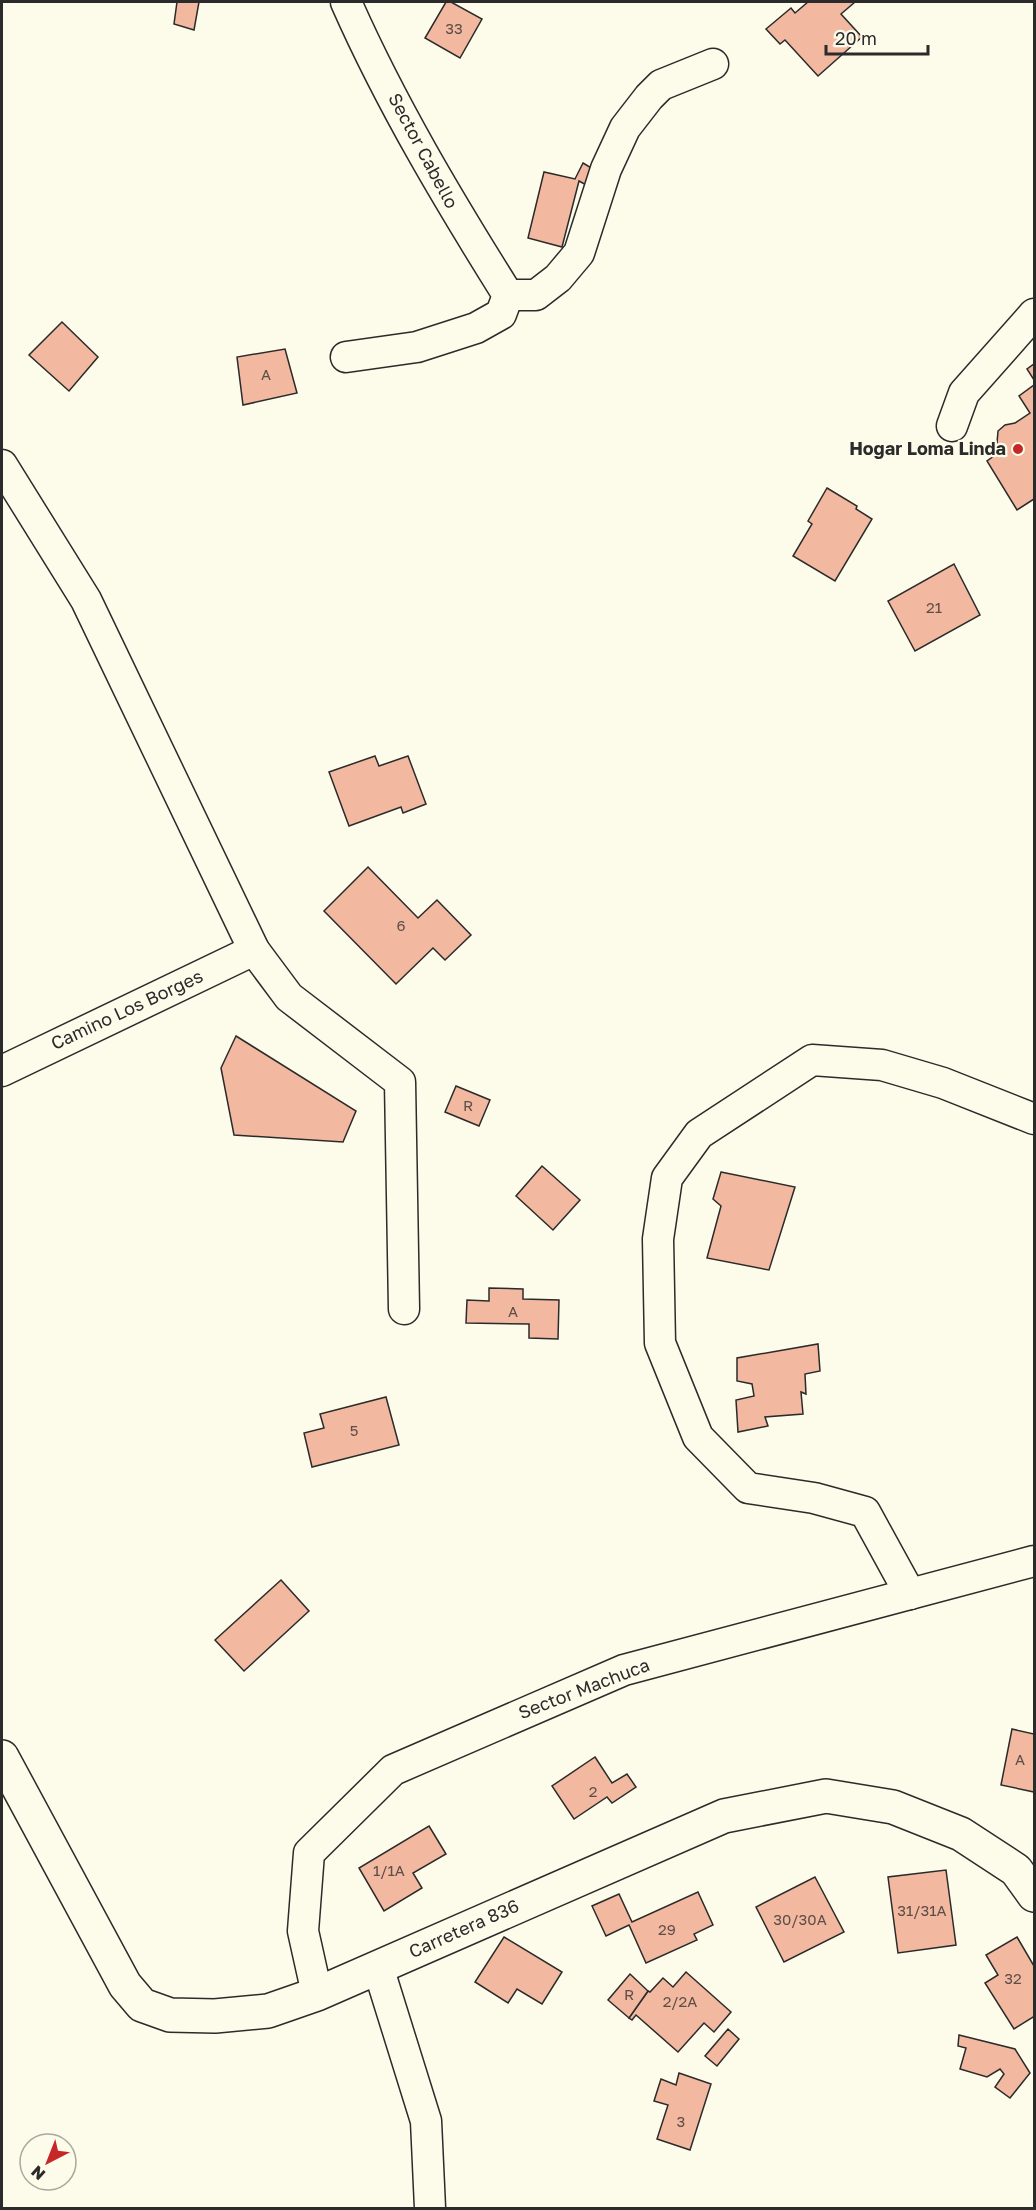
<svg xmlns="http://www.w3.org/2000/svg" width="1036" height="2210" viewBox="0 0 1036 2210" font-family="'Golos Text',sans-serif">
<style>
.building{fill:#f2b8a0;stroke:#2b2b2b;stroke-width:1.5}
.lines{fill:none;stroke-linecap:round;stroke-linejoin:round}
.street-casing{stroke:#2b2b2b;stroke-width:33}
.secondary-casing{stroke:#2b2b2b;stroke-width:36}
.street{stroke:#fdfbea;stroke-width:30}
.secondary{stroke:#fdfbea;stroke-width:33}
.poi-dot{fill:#c62828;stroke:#fdfbea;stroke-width:2}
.labels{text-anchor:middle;stroke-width:4.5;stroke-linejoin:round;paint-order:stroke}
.number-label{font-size:15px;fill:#5d4e48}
.street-label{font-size:18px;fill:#2b2b2b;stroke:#fdfbea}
.poi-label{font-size:18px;font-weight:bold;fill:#2b2b2b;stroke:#fdfbea;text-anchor:end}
</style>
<rect width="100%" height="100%" fill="#fdfbea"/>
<g class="building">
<path d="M 177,2 L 199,2 L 194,30 L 174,24 Z"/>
<path d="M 446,2 L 451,2 L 482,19 L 460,58 L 425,38 Z"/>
<path d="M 808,2 L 855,2 L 841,14 L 862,37 L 818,76 L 785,40 L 780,44 L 766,29 L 791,8 L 795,13 Z"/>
<path d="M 583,163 L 598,172 L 588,186 L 579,181 L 562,247 L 528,238 L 544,172 L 575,179 Z"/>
<path d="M 62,322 L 98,357 L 69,391 L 29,355 Z"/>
<path d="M 285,349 L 297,393 L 243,405 L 237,357 Z"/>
<path d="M 1034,364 L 1034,380 L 1027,369 Z"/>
<path d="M 1034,385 L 1034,499 L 1017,510 L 987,461 L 1002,450 L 997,443 L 998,431 L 1005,425 L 1015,423 L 1030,413 L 1019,396 Z"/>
<path d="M 827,488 L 857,506 L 856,509 L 872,519 L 835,581 L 793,556 L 812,524 L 808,521 Z"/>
<path d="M 954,564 L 980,615 L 915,651 L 888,601 Z"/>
<path d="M 375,756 L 379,766 L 408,756 L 426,804 L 403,813 L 401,807 L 349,826 L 329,772 Z"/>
<path d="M 368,867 L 418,918 L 437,900 L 471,935 L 445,960 L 433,948 L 396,984 L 324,911 Z"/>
<path d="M 236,1036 L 356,1111 L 343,1142 L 234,1135 L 221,1068 Z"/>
<path d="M 456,1086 L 490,1100 L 479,1126 L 445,1112 Z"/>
<path d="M 542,1166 L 580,1200 L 553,1230 L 516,1196 Z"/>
<path d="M 721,1172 L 795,1187 L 769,1270 L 707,1258 L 721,1206 L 713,1199 Z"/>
<path d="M 489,1288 L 523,1289 L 523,1299 L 559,1300 L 558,1339 L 529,1338 L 529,1324 L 466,1323 L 467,1300 L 489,1301 Z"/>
<path d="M 818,1344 L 820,1371 L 805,1374 L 806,1394 L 801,1392 L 803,1414 L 765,1417 L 768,1426 L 738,1432 L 736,1400 L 754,1396 L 752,1384 L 737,1381 L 737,1358 Z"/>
<path d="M 386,1397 L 399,1445 L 312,1467 L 304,1433 L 324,1428 L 320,1414 Z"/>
<path d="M 281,1580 L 309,1611 L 244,1671 L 215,1640 Z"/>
<path d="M 1012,1729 L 1034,1734 L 1034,1792 L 1001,1785 Z"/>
<path d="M 595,1757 L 612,1783 L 627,1774 L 636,1787 L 612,1803 L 607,1797 L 574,1819 L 552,1786 Z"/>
<path d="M 429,1826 L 446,1854 L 413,1873 L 422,1888 L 384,1911 L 359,1868 Z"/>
<path d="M 946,1870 L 956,1945 L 898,1953 L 888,1877 Z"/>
<path d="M 815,1877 L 844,1932 L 784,1962 L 756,1907 Z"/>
<path d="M 698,1892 L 713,1925 L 694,1934 L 697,1940 L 646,1963 L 629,1925 L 606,1936 L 592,1906 L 619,1894 L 632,1922 Z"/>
<path d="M 504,1937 L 562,1972 L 542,2004 L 517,1989 L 508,2003 L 475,1982 Z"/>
<path d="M 1017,1937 L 1034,1966 L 1034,2019 L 1033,2017 L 1014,2029 L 985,1983 L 998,1975 L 986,1955 Z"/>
<path d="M 686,1972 L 731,2012 L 714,2032 L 704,2023 L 678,2052 L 636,2015 L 632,2020 L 629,2018 L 648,1991 L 650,1992 L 663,1978 L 673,1987 Z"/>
<path d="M 630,1974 L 648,1991 L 629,2018 L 608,2000 Z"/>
<path d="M 728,2029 L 739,2039 L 717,2066 L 705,2056 Z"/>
<path d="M 959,2035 L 1015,2049 L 1030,2073 L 1010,2098 L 995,2087 L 1004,2074 L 1000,2069 L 987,2077 L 960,2069 L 966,2048 L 958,2046 Z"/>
<path d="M 679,2073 L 711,2084 L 690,2150 L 657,2139 L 668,2105 L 654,2101 L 661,2079 L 676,2085 Z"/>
</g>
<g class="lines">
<defs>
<g id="street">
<path d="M 508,295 L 536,295 L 558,278 L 579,253 L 606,169 L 625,128 L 649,97 L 661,85 L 713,64"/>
<path d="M 346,357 L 417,347 L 476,328 L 501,314 L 508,295 C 449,201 391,104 346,2"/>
<path d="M 952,426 L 964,393 L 1034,314"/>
<path d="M 2,465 L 86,600 L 254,950 L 289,997 L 400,1082 L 404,1309"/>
<path d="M 2,1071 L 254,950"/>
<path d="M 910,1594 L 865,1512 L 814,1498 L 748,1488 L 698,1437 L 660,1343 L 658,1239 L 667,1178 L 699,1134 L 812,1060 L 882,1065 L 943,1083 L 1034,1119"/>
<path d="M 378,1967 L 426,2121 L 430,2208"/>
<path d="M 317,1994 L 303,1931 L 309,1853 L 393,1770 L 624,1670 L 1034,1561"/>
</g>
<path id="secondary" d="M 2,1757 L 125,1985 L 142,2005 L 170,2015 L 215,2016 L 268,2011 L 317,1994 L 724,1816 L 826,1796 L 893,1807 L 961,1834 L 1016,1870 L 1034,1895"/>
</defs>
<use href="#street" class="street-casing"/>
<use href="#secondary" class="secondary-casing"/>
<use href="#street" class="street"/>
<use href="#secondary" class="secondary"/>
</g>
<circle class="poi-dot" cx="1018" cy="449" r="6"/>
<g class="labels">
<g class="number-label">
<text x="454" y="34">33</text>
<text x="266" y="380">A</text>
<text x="934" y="613">21</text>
<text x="401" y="931">6</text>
<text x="468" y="1111">R</text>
<text x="513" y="1317">A</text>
<text x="354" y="1436">5</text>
<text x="1020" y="1765">A</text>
<text x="593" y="1797">2</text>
<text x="389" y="1876">1/1A</text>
<text x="922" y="1916">31/31A</text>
<text x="800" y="1925">30/30A</text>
<text x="667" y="1935">29</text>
<text x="1013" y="1984">32</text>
<text x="629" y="2000">R</text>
<text x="680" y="2007">2/2A</text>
<text x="681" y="2127">3</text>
</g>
<g class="street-label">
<text transform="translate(423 151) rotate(62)" y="6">Sector Cabello</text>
<text transform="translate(127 1010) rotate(-25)" y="6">Camino Los Borges</text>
<text transform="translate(584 1689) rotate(-21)" y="6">Sector Machuca</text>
<text transform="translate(464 1929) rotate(-24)" y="6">Carretera 836</text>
</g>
<g class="poi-label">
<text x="1006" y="455">Hogar Loma Linda</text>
</g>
</g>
<rect width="1036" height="2210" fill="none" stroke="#2b2b2b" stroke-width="6"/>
<g transform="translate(48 2162) rotate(222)"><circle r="28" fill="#fdfbea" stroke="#a9a89e" stroke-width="1.5"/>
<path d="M0-4.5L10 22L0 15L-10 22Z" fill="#c62828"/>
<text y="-9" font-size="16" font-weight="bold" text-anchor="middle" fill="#2b2b2b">N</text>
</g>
<path d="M826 45v9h102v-9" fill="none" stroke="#2b2b2b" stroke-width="3"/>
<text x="835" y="45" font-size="18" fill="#2b2b2b" stroke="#fdfbea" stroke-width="4.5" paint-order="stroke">20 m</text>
</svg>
